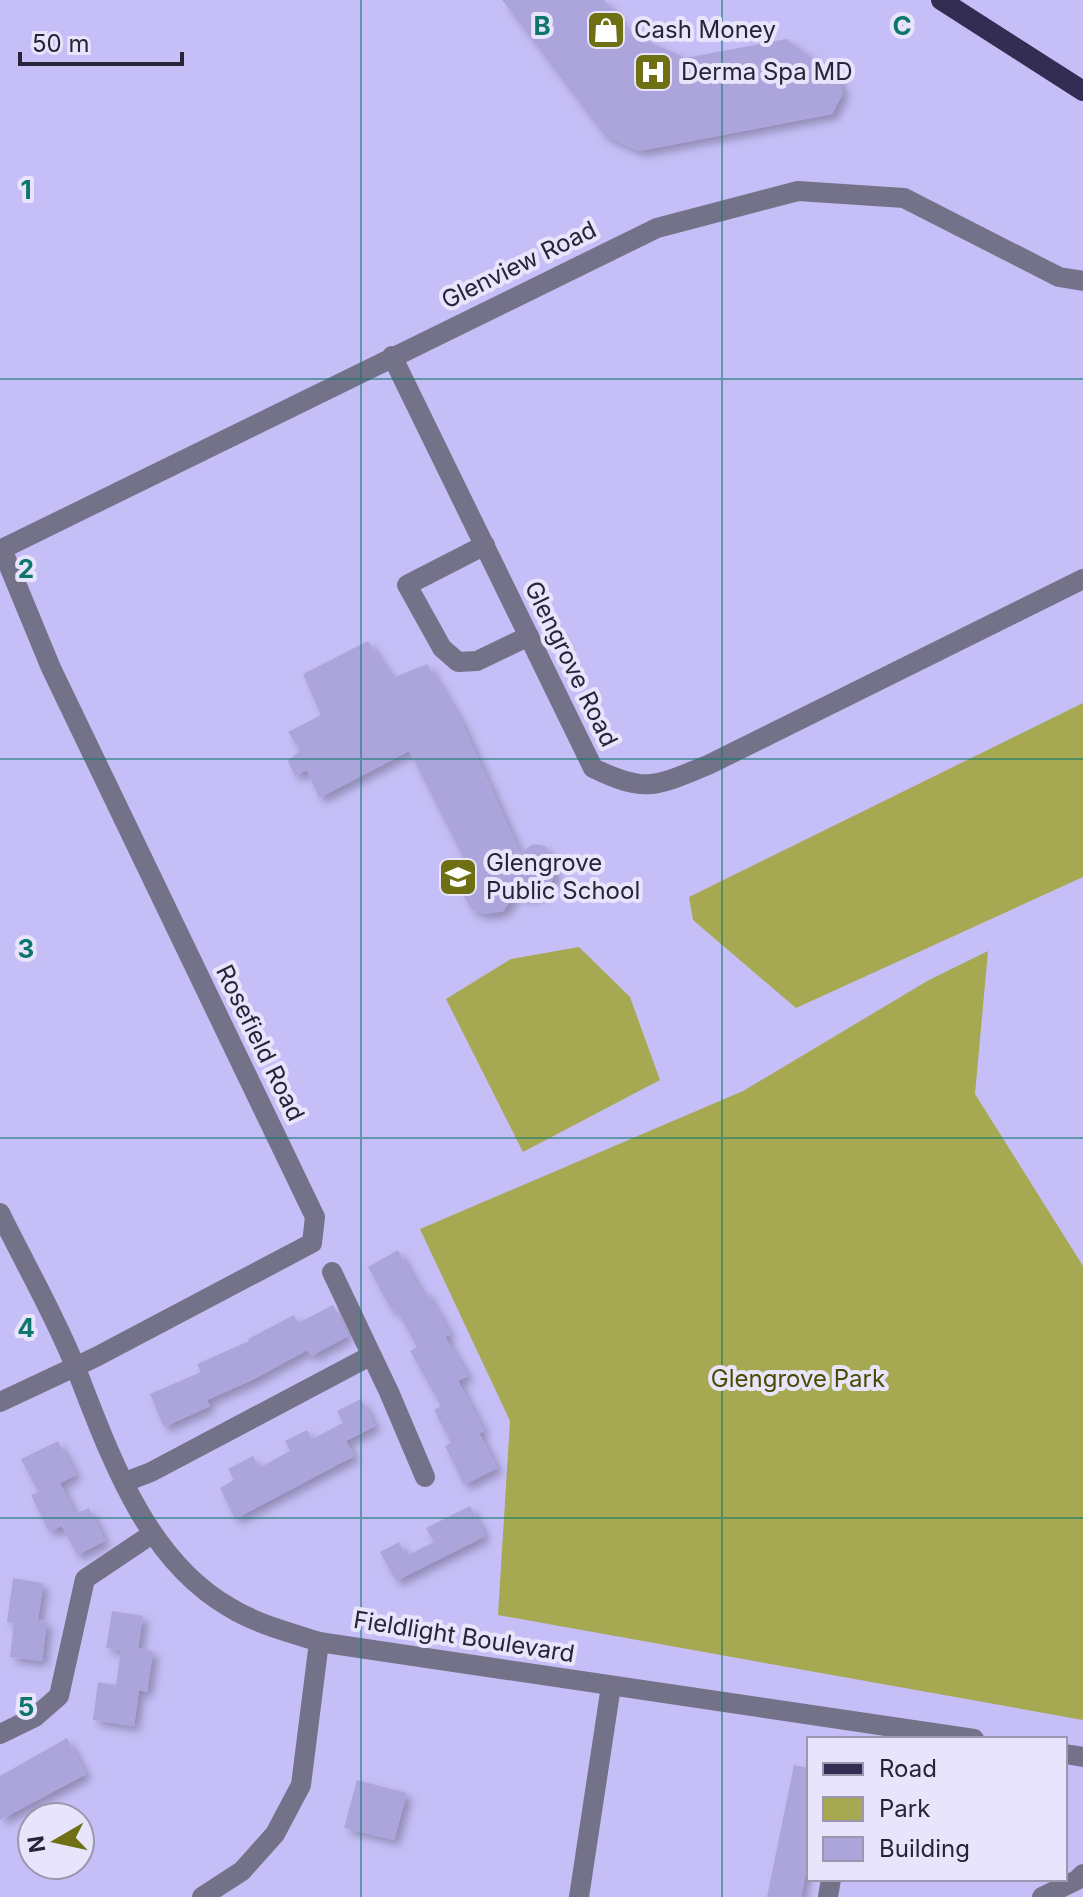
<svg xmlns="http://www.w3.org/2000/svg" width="1083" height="1897" viewBox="0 0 1083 1897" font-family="Inter,sans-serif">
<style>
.green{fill:#a6a951}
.building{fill:#aca5dc;filter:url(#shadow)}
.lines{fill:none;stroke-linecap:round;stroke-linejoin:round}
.minor{stroke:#747288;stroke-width:20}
.major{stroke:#342d53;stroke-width:20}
.grid{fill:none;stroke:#0f766e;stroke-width:2;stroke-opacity:0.55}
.labels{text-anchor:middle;stroke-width:8;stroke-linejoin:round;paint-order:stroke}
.poi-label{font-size:24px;fill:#272439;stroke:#e7e4fc;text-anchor:start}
.street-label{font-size:24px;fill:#272439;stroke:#e7e4fc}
.park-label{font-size:24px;fill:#4b4c02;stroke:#e7e4fc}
.grid-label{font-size:26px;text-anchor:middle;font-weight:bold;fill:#0f766e;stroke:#e7e4fc;stroke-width:8;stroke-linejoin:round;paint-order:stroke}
</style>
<defs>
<filter id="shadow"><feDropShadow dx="5.5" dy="5.5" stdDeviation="4" flood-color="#0004"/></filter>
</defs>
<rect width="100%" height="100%" fill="#c6bff7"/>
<g class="green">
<path d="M 1083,703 L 1083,877 L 796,1008 L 693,920 L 689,897 Z"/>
<path d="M 579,947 L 630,997 L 660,1080 L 523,1152 L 446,999 L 511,959 Z"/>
<path d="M 988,951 L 975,1094 L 1083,1266 L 1083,1720 L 498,1615 L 510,1421 L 420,1229 L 743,1091 L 929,980 Z"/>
</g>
<g class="building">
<path d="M 502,0 L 604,0 L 629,32 L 685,58 L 786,39 L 838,76 L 843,93 L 832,114 L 639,151 L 604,135 Z"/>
<path d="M 368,641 L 392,678 L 427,664 L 461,721 L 520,853 L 533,844 L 545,846 L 554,865 L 553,879 L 544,891 L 528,898 L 516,893 L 503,911 L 486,914 L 472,910 L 461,891 L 472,875 L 409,751 L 319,798 L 307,770 L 295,776 L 288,761 L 300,750 L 288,732 L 321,715 L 303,674 Z"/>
<path d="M 398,1250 L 421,1292 L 425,1290 L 450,1334 L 445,1337 L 468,1376 L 458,1381 L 484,1431 L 479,1433 L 497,1468 L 464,1485 L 445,1446 L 451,1443 L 434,1410 L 441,1406 L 410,1351 L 417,1347 L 396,1309 L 392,1311 L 368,1267 Z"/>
<path d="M 333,1305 L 348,1336 L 311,1356 L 307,1350 L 252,1380 L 207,1400 L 210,1406 L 164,1427 L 150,1394 L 201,1372 L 197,1364 L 249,1341 L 248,1339 L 294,1315 L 298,1323 Z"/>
<path d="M 361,1399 L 375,1426 L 346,1441 L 354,1456 L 235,1519 L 220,1488 L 234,1480 L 228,1469 L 253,1456 L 259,1468 L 290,1451 L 285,1441 L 307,1430 L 312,1439 L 343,1423 L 337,1411 Z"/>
<path d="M 58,1441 L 76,1475 L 60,1483 L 75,1514 L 89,1508 L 105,1541 L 77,1555 L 62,1526 L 49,1532 L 31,1495 L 38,1492 L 21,1459 Z"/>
<path d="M 470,1506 L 485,1536 L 396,1581 L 380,1552 L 399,1542 L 406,1556 L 434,1542 L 426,1528 Z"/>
<path d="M 13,1578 L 43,1583 L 38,1620 L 47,1621 L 42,1661 L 10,1657 L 14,1623 L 7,1622 Z"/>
<path d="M 112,1611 L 143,1616 L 138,1648 L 153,1651 L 147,1692 L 139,1690 L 134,1726 L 93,1720 L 98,1682 L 116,1685 L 121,1650 L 106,1648 Z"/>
<path d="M 67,1738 L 86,1774 L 0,1820 L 0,1776 Z"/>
<path d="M 794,1765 L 809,1768 L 809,1858 L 801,1897 L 767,1897 Z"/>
<path d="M 357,1780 L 407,1793 L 394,1840 L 344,1828 Z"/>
</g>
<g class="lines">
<g class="minor">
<path d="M 392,356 L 593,768 C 647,794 655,786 708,765 L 1083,579"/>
<path d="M 485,545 L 407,585 L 442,648 L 458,662 L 477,661 L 529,636"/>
<path d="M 0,550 L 657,228 L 798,191 L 904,198 L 1059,277 L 1083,281"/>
<path d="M 0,1213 C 25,1264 54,1314 75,1366 C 109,1452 144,1558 229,1607 C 256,1624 289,1632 319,1642 L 974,1739"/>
<path d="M 332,1272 L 389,1392 L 425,1477"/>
<path d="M 0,1402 L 96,1357 L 312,1243 L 315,1217 L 51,668 L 2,549"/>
<path d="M 125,1482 L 151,1472 L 370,1356"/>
<path d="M 0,1734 L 35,1717 L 59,1696 L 85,1579 L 152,1534"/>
<path d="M 1065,1754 L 1083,1757"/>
<path d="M 202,1897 L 242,1871 L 275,1834 L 301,1785 L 319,1642"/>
<path d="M 579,1897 L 611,1686"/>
<path d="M 828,1897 L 831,1879"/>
<path d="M 1042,1897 L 1077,1880 L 1083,1874"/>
</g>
<path class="major" d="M 941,0 L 1083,91"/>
</g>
<path class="grid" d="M 361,0 L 361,1897M 722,0 L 722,1897M 0,379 L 1083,379M 0,759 L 1083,759M 0,1138 L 1083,1138M 0,1518 L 1083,1518"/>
<defs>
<symbol id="shop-square" viewBox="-11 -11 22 22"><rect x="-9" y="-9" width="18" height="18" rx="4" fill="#6f7013" stroke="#e7e4fc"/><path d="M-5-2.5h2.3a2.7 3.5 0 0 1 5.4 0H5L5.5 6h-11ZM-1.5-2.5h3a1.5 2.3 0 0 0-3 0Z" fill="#fff"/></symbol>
<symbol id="hospital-square" viewBox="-11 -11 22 22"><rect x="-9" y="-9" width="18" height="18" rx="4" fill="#6f7013" stroke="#e7e4fc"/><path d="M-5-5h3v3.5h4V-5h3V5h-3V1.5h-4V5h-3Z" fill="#fff"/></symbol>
<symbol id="school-square" viewBox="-11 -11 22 22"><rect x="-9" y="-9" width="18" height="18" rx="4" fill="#6f7013" stroke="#e7e4fc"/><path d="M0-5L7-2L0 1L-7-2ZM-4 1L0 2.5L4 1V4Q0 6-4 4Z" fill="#fff"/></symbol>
</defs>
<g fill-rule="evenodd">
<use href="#shop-square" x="584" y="8" width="44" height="44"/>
<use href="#hospital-square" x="631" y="50" width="44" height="44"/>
<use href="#school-square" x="436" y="855" width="44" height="44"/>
</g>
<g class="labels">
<g class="poi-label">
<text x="634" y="38">Cash Money</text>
<text x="681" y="80">Derma Spa MD</text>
<text x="486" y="871">Glengrove<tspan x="486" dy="28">Public School</tspan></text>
</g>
<g class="street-label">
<text transform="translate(519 265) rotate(-26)" y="8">Glenview Road</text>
<text transform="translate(571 664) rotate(64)" y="8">Glengrove Road</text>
<text transform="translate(260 1043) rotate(64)" y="8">Rosefield Road</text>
<text transform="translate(464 1637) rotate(9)" y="8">Fieldlight Boulevard</text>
</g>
<g class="park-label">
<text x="798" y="1387">Glengrove Park</text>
</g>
</g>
<g class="grid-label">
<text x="542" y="35">B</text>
<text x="902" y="35">C</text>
<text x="26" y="199">1</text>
<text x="26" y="578">2</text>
<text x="26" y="958">3</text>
<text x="26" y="1337">4</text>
<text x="26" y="1716">5</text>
</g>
<rect x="807" y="1737" width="260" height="144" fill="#e7e4fc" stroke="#9a97ae" stroke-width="2"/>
<rect x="823" y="1763" width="40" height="12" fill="#342d53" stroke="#9a97ae" stroke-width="2"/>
<text x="879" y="1777" font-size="24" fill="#272439">Road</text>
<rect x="823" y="1797" width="40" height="24" fill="#a6a951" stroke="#9a97ae" stroke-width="2"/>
<text x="879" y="1817" font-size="24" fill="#272439">Park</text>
<rect x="823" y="1837" width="40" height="24" fill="#aca5dc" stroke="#9a97ae" stroke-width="2"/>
<text x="879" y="1857" font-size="24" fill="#272439">Building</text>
<g transform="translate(56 1841) rotate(261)"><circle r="38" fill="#e7e4fc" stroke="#9a97ae" stroke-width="2"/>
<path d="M0-6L14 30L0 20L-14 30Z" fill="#6f7013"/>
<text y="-12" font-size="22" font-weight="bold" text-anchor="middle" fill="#272439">N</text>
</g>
<path d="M20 52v12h162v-12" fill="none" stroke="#272439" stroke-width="4"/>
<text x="32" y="52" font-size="24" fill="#272439" stroke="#e7e4fc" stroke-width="6" paint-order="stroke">50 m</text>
</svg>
